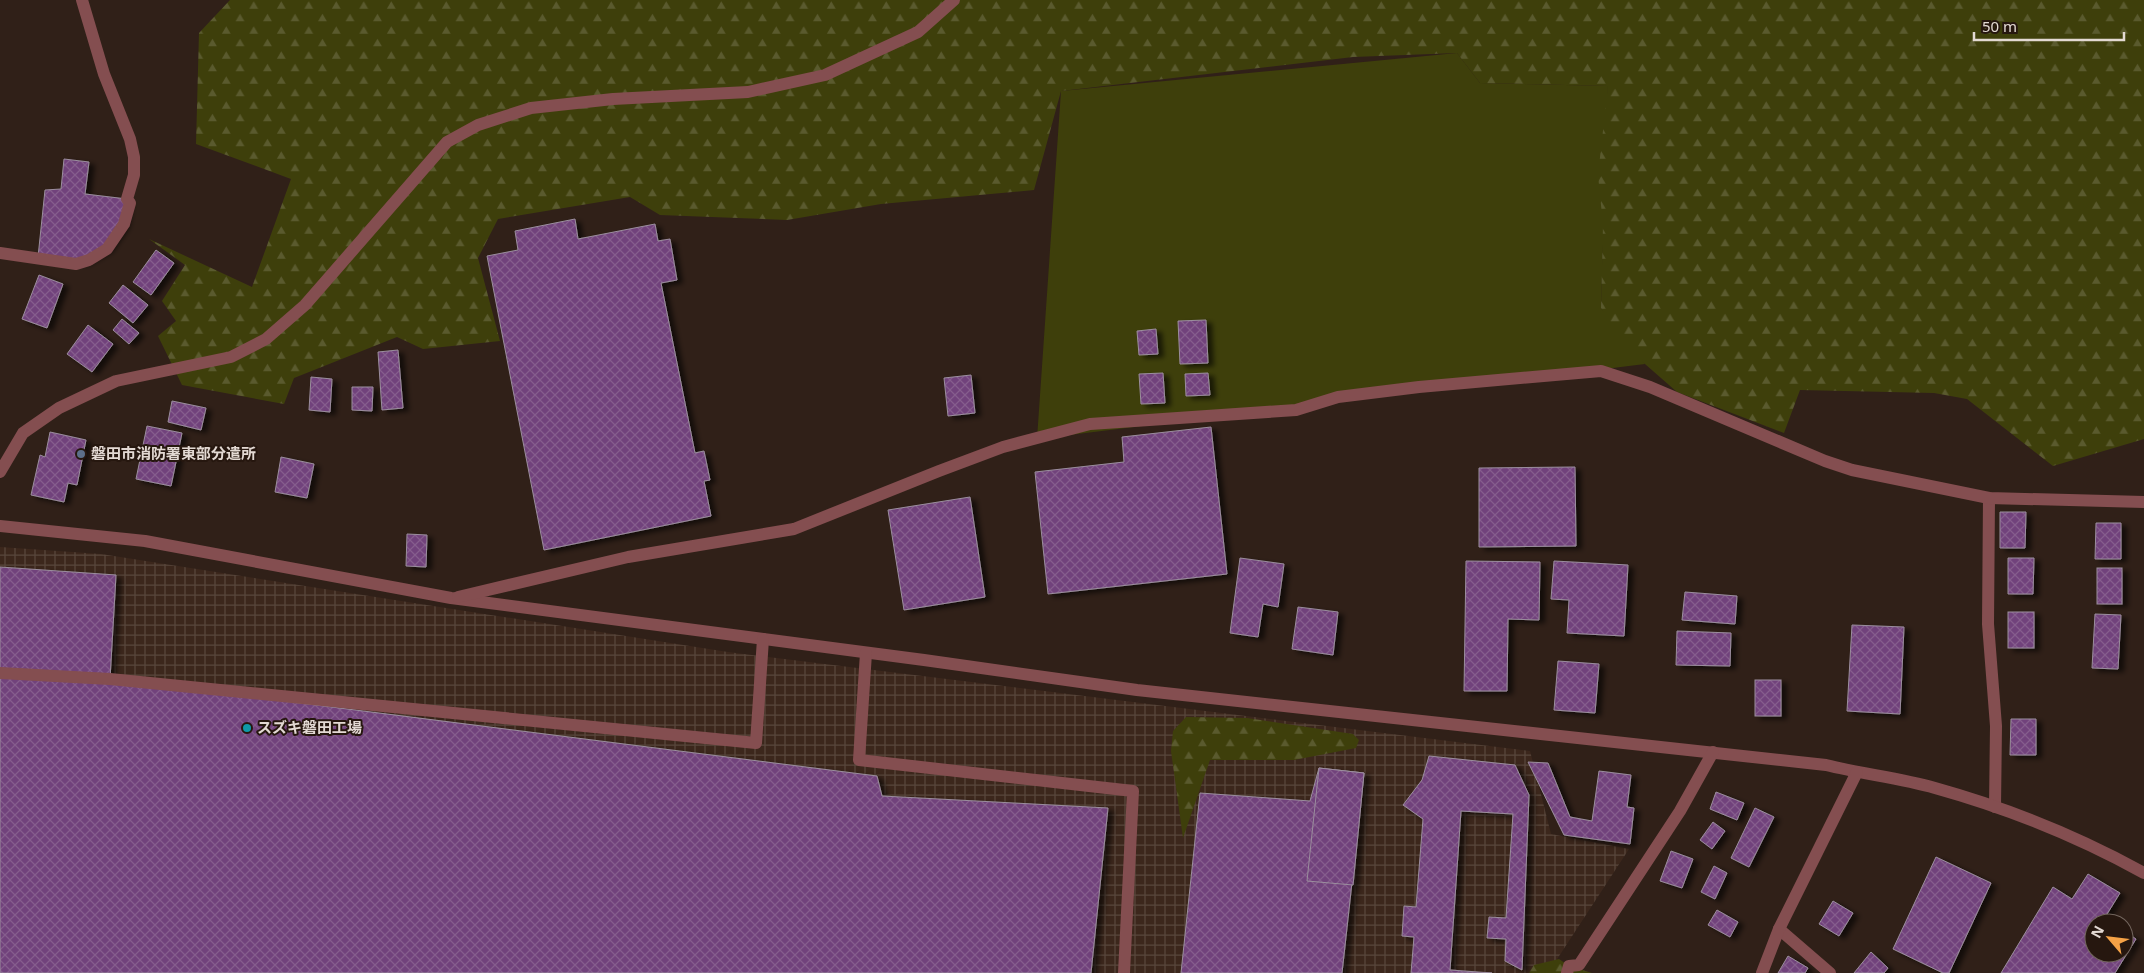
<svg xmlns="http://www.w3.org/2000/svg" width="2144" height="973" viewBox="0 0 2144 973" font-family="'Noto Sans','Noto Sans JP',sans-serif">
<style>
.industrial{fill:url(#industrial-grid)}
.grass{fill:#3e3f0b}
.forest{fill:url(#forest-firs)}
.building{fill:url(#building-cross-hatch);stroke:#9b8e9e;filter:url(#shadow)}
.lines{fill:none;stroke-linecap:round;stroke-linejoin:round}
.minor{stroke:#844e50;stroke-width:12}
.service-dot{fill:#5c6f8a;stroke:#26170f;stroke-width:2}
.culture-dot{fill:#0f9aa8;stroke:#26170f;stroke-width:2}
.labels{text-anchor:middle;stroke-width:4;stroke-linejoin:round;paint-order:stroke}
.poi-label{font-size:15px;font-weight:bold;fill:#e3d9d3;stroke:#26170f;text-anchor:start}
</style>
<defs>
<pattern id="industrial-grid" width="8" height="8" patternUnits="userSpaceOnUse" patternTransform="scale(1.25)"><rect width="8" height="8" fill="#3c271c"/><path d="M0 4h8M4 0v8" fill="none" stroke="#58463c"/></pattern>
<pattern id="forest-firs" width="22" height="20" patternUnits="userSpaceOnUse" patternTransform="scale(1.25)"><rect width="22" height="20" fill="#3e3f0b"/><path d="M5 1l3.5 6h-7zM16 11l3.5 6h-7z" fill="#5a5a2e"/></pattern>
<pattern id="building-cross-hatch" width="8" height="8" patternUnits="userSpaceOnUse" patternTransform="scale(1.25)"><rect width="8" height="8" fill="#71427b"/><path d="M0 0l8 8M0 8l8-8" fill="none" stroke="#855d8d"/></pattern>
<filter id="shadow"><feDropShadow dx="5.5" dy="3" stdDeviation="2.5" flood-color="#0009"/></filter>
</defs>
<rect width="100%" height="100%" fill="#302018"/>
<path class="industrial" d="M 0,547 L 101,554 L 728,652 L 1530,751 L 1551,834 L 1629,849 L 1548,973 L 0,973 Z"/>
<path class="grass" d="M 1457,53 L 1480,83 L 1608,86 L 1601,308 L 1645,364 L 1037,439 L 1061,91 Z"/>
<g class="forest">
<path d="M 230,0 L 2144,0 L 2144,439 L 2053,466 L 1967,399 L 1934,393 L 1800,390 L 1784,433 L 1677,392 L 1621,343 L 1601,308 L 1603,225 L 1598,175 L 1608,86 L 1480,83 L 1457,53 L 1353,57 L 1061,91 L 1034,190 L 881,204 L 787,220 L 660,215 L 630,197 L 498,219 L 478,258 L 500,341 L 423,349 L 397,337 L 294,378 L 284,404 L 182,385 L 158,336 L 176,321 L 162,301 L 185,265 L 149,239 L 252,287 L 291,179 L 196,144 L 199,33 Z"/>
<path d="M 1186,717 L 1247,718 L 1353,734 L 1359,740 L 1356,748 L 1294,760 L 1210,760 L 1183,838 L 1171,751 L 1173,731 Z"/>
<path d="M 1559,959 L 1569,966 L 1592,973 L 1529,973 L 1534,965 Z"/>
</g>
<g class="building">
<path d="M 64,159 L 89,162 L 85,194 L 127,199 L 124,224 L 107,249 L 83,262 L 38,257 L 45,190 L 61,189 Z"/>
<path d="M 575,219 L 578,239 L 655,224 L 658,241 L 670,239 L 677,280 L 661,283 L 695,453 L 704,451 L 710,480 L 704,481 L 711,516 L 544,550 L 487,256 L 518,250 L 515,231 Z"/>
<path d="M 156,250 L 174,263 L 151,295 L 133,282 Z"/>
<path d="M 39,275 L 63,284 L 47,328 L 22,319 Z"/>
<path d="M 123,285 L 148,305 L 133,323 L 109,303 Z"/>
<path d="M 122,319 L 139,333 L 129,344 L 113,330 Z"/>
<path d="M 1206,320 L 1208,363 L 1180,364 L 1178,321 Z"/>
<path d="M 88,325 L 113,344 L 92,372 L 67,354 Z"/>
<path d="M 1156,329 L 1158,354 L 1139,355 L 1137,331 Z"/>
<path d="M 398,350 L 403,408 L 382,410 L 378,352 Z"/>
<path d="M 1163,373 L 1165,403 L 1141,404 L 1139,374 Z"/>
<path d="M 1208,373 L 1210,395 L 1186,396 L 1185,374 Z"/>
<path d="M 971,375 L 975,413 L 948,416 L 944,378 Z"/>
<path d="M 311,377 L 332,379 L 330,412 L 309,410 Z"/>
<path d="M 352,387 L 373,387 L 372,411 L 352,410 Z"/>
<path d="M 172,401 L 206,408 L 201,430 L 168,422 Z"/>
<path d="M 147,426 L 182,433 L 171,486 L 136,479 Z"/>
<path d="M 1211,427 L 1227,574 L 1048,594 L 1035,472 L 1124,462 L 1122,437 Z"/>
<path d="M 50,432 L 86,440 L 77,485 L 68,483 L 64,502 L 31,495 L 40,455 L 45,457 Z"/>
<path d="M 281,457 L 314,464 L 307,498 L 275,492 Z"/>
<path d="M 1575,467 L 1576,546 L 1479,547 L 1479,468 Z"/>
<path d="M 970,497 L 985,597 L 904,610 L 888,510 Z"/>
<path d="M 2000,512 L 2026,512 L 2025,548 L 2000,548 Z"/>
<path d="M 2096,523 L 2121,523 L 2121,559 L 2095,559 Z"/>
<path d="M 407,534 L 427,535 L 426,567 L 406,566 Z"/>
<path d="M 1240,558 L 1284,564 L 1278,607 L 1263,604 L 1258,637 L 1230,633 Z"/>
<path d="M 2008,558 L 2034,558 L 2033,594 L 2008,594 Z"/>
<path d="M 1466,561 L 1540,562 L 1539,620 L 1508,619 L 1507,691 L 1464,691 Z"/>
<path d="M 1554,561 L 1628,565 L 1624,636 L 1567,633 L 1569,600 L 1551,599 Z"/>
<path d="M 0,567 L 116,575 L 110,679 L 877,776 L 882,796 L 1108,808 L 1091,973 L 0,973 Z"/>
<rect x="2097" y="568" width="25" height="36"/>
<path d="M 1685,592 L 1737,596 L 1735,624 L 1682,620 Z"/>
<path d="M 1298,607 L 1338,612 L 1333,655 L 1292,649 Z"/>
<rect x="2008" y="612" width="26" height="36"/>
<path d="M 2095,614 L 2121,615 L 2118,669 L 2092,668 Z"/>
<path d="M 1852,625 L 1904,627 L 1900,714 L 1847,711 Z"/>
<path d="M 1677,631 L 1731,633 L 1730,666 L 1676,665 Z"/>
<path d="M 1558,661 L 1599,664 L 1595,713 L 1554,710 Z"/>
<rect x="1755" y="680" width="26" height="36"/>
<path d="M 2011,719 L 2036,719 L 2036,755 L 2010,755 Z"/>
<path d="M 1429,756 L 1515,765 L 1529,795 L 1522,970 L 1505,961 L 1506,939 L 1487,938 L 1489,917 L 1506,918 L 1513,814 L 1461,811 L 1450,970 L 1492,973 L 1411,973 L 1414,937 L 1402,936 L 1404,906 L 1416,907 L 1423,819 L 1403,805 L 1422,780 Z"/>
<path d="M 1528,762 L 1548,763 L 1570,817 L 1592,821 L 1599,771 L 1631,775 L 1627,807 L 1634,808 L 1630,844 L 1564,835 Z"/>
<path d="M 1319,768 L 1364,773 L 1342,973 L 1181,973 L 1200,793 L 1310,801 Z"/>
<path d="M 1319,768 L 1364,773 L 1353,885 L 1307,881 Z"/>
<path d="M 1716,792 L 1744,803 L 1737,820 L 1710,809 Z"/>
<path d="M 1755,808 L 1774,817 L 1749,867 L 1731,858 Z"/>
<path d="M 1713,822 L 1725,831 L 1712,849 L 1700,840 Z"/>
<path d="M 1671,851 L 1693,859 L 1682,888 L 1660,881 Z"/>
<path d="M 1936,857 L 1991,883 L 1949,973 L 1943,973 L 1893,949 Z"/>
<path d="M 1714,866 L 1727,873 L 1715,899 L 1701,892 Z"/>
<path d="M 2088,874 L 2120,893 L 2104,919 L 2110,923 L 2094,923 L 2094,953 L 2124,953 L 2124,931 L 2136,939 L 2115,973 L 2001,973 L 2053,887 L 2072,899 Z"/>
<path d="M 1833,901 L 1853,913 L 1839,936 L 1819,924 Z"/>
<path d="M 1717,910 L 1738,922 L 1730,937 L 1708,925 Z"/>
<path d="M 1871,952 L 1888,968 L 1884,973 L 1854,973 Z"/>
<path d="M 1788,956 L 1808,968 L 1805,973 L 1778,973 Z"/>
</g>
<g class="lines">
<g class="minor">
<path d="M 0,253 L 76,264 L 89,260 L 107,249 L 124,224 L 130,203 L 127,199 L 134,175 L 134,157 L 130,139 L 104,74 L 82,0"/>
<path d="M 0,472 L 23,433 L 59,408 L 116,381 L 231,357 L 266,339 L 305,305 L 447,142 L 478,125 L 531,108 L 613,99 L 748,92 L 825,75 L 918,32 L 954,0"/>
<path d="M 1989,498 L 1988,624 L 1996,726 L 1995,807"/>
<path d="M 0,526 L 145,541 L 451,598 L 924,660 L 1137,690 L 1826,765 C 1862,774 1900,778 1935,788 C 2007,808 2079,837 2144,873"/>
<path d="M 458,597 L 628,557 L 794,529 L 939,471 L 1003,447 L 1090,424 L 1296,410 L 1338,397 L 1419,387 L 1601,371 L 1650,387 L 1825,461 L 1852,470 L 1989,498 L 2144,502"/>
<path d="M 866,653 L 859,760 L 1133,791 L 1124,973"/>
<path d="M 0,673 L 110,679 L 756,743 L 763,639"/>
<path d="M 1779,929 L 1830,973"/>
<path d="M 1567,973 L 1569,966 L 1579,965 L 1680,811 L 1713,752"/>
<path d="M 1762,973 L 1779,929 L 1857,772"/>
</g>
</g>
<circle class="service-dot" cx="81" cy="454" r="5"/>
<circle class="culture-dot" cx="247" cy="728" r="5"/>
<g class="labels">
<g class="poi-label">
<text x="91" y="459">磐田市消防署東部分遣所</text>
<text x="257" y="733">スズキ磐田工場</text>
</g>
</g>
<g transform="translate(2109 938) rotate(298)"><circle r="24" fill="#26170f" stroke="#72655d"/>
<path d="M0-4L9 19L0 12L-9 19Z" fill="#f5a246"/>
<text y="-8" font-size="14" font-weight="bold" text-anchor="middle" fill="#e3d9d3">N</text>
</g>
<path d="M1974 32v8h150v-8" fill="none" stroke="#e3d9d3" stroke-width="2.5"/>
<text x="1982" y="32" font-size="15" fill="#e3d9d3" stroke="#26170f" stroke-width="4" paint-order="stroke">50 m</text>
</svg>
